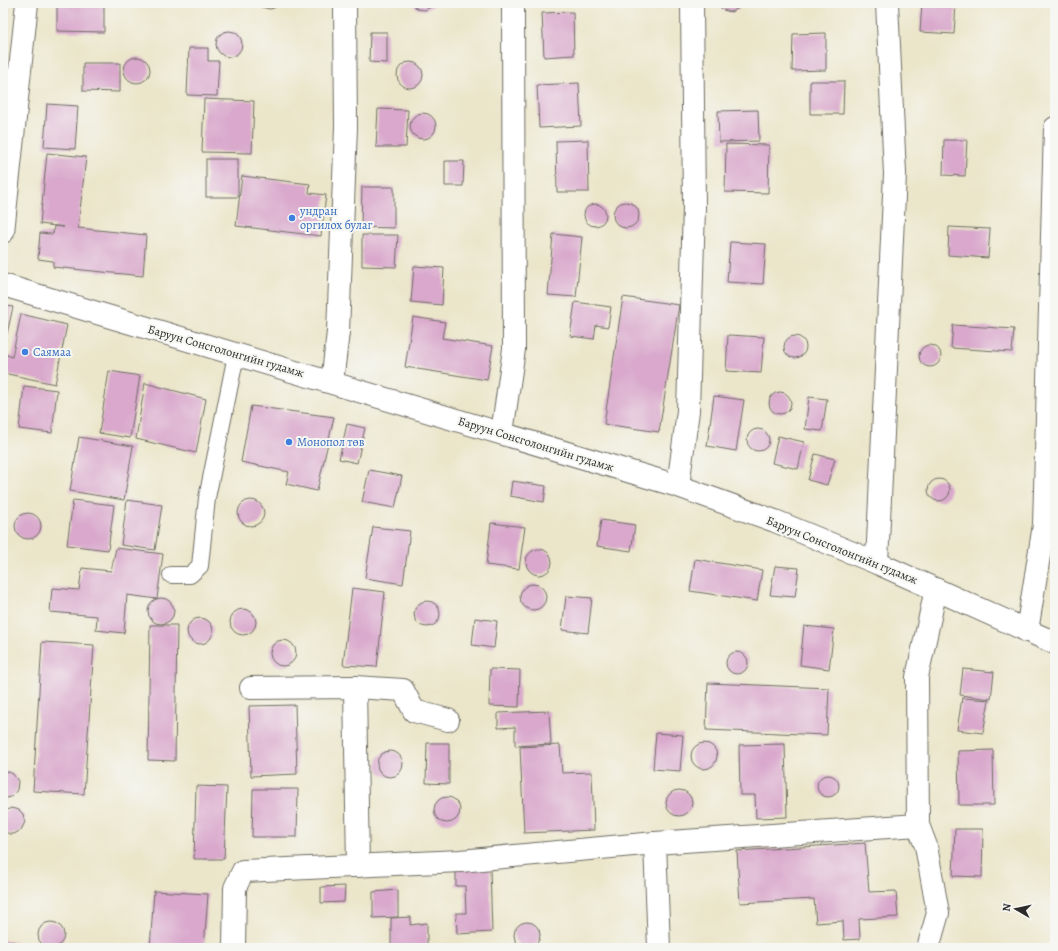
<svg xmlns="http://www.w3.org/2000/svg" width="1058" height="951" viewBox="0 0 1058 951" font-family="Alegreya,serif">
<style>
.building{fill:#d9a8cc}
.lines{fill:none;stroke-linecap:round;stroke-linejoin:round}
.service-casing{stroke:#6e6c63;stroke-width:18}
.minor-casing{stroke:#6e6c63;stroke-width:24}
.service{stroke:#fff;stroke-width:16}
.minor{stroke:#fff;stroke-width:22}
.shop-dot{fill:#3f7fe0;stroke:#f6f6f2;stroke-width:1.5}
.labels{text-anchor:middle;stroke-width:4;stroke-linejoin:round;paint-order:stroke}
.shop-label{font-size:12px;fill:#366cbe;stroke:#f6f6f2;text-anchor:start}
.street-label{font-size:12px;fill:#2b2b2b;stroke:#f6f6f2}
</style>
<rect width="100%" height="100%" fill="#f6f6f2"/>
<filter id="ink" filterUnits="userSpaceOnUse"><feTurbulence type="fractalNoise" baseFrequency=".025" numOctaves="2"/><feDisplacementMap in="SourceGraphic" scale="8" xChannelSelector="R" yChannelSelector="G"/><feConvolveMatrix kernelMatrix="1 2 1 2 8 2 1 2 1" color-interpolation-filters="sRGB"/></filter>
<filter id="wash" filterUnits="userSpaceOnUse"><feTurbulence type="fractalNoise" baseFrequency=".012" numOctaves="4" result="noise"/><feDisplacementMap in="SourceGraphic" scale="16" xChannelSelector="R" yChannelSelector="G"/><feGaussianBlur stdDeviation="0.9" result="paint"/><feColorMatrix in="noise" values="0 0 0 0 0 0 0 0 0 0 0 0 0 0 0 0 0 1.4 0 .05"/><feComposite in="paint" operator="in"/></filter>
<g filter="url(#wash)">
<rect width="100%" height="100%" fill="#ebe6ca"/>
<g id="blocks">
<g class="building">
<path d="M 57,3 L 104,3 L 104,32 L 57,31 Z"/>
<path d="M 258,3 L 280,3 L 274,8 L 270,9 L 261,7 Z"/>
<path d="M 412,3 L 435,3 L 433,6 L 425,10 L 417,9 Z"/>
<path d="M 717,3 L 742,3 L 739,8 L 731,12 L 723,10 Z"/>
<path d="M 922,3 L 956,3 L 954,34 L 920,32 Z"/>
<path d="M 573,12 L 574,55 L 544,57 L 542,13 Z"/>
<circle cx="229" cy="44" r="13"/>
<path d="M 370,32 L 387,32 L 387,63 L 369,62 Z"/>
<path d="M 826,33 L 826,70 L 792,71 L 793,34 Z"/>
<path d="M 189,48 L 208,48 L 208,61 L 219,61 L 217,96 L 187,95 Z"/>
<circle cx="137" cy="70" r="13"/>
<circle cx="410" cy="75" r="13"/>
<path d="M 83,63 L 120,63 L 120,92 L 83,91 Z"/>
<path d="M 810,81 L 844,81 L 843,114 L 810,114 Z"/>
<path d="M 579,83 L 581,126 L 539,128 L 537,85 Z"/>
<path d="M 204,99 L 254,101 L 252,153 L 202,152 Z"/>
<path d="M 47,104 L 78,106 L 75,149 L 44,147 Z"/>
<path d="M 378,109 L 408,110 L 406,147 L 376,147 Z"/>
<path d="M 758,110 L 759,141 L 719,142 L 718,111 Z"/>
<circle cx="423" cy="126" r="13"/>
<path d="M 588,140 L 589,192 L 557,192 L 556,141 Z"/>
<path d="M 944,140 L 967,140 L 965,176 L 943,175 Z"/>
<path d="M 726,144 L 769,145 L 768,193 L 725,192 Z"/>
<path d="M 47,153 L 86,157 L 78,228 L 146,235 L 143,276 L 53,267 L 53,261 L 38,259 L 40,233 L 53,234 L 54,226 L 64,227 L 40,224 Z"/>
<rect x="206" y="159" width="32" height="38"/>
<path d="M 445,161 L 464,161 L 463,186 L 445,186 Z"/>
<path d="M 242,176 L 310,184 L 309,193 L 326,195 L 321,236 L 236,226 Z"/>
<path d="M 362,187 L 394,187 L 394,228 L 361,227 Z"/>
<circle cx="626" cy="215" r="13"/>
<circle cx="595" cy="215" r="11"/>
<path d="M 949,227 L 990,229 L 988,258 L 948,255 Z"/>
<path d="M 553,234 L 582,237 L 576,297 L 548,295 Z"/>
<path d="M 362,235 L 398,235 L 396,267 L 362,266 Z"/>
<path d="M 730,242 L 766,244 L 763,284 L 727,282 Z"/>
<path d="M 414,266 L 444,268 L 442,305 L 411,302 Z"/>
<path d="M 623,297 L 679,305 L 659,432 L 604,424 Z"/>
<path d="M 575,302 L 611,307 L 608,327 L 596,325 L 594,339 L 570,336 Z"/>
<path d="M 3,305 L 13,307 L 4,347 L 3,347 Z"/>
<path d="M 21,314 L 67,325 L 55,384 L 3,373 L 3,359 L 5,354 L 12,357 Z"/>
<path d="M 413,317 L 445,322 L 442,338 L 493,346 L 487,380 L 405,367 Z"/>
<path d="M 953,325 L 1014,329 L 1012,352 L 951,348 Z"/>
<path d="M 728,335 L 764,337 L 761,373 L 726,371 Z"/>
<circle cx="795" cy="347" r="11"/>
<circle cx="930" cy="356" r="11"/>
<path d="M 109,371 L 140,376 L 130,438 L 99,433 Z"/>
<path d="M 145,383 L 206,399 L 196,453 L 136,439 Z"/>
<path d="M 24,386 L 57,390 L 52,433 L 19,429 Z"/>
<circle cx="780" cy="403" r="11"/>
<path d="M 714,396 L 744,400 L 736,451 L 707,446 Z"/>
<path d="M 809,397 L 827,399 L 822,431 L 805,429 Z"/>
<path d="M 251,406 L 334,417 L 317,491 L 286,484 L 289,472 L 241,462 Z"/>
<path d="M 347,424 L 365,428 L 357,463 L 339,459 Z"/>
<circle cx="758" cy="440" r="11"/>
<path d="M 778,436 L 804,442 L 798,469 L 772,463 Z"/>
<path d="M 79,437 L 133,446 L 124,500 L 70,491 Z"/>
<path d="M 815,454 L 835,459 L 827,485 L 808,480 Z"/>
<path d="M 369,470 L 402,476 L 395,508 L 362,502 Z"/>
<circle cx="939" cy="490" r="11"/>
<path d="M 512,481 L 546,486 L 544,502 L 510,496 Z"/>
<path d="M 73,500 L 114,505 L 108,550 L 67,545 Z"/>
<path d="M 127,500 L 162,505 L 155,550 L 121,545 Z"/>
<circle cx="251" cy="513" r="13"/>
<circle cx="28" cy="526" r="13"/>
<path d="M 601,520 L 635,525 L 631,551 L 597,546 Z"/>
<path d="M 491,523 L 525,527 L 519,569 L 486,565 Z"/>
<path d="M 373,527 L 410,531 L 403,584 L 365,578 Z"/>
<path d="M 116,548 L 163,554 L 157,599 L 127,595 L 124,633 L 96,630 L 97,616 L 50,612 L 52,588 L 79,590 L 82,568 L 111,571 Z"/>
<circle cx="539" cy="562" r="13"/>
<path d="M 695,559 L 762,570 L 757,601 L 690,591 Z"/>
<path d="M 775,566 L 799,568 L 795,597 L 770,595 Z"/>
<circle cx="533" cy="597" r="13"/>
<path d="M 352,588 L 385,592 L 377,667 L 343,665 Z"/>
<path d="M 566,596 L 592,598 L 588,633 L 562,630 Z"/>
<circle cx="161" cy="611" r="13"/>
<circle cx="427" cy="614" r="13"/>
<circle cx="243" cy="622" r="13"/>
<path d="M 475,618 L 497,621 L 494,648 L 472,645 Z"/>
<circle cx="200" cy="631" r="13"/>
<path d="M 150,625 L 177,625 L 175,761 L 148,760 Z"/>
<path d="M 804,626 L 834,629 L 829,669 L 800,665 Z"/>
<circle cx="283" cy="653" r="13"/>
<path d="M 42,642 L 94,645 L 84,794 L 33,791 Z"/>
<circle cx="737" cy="663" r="11"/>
<path d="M 490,669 L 520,670 L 519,707 L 489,706 Z"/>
<path d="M 963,669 L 994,672 L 991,699 L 960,695 Z"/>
<path d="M 708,683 L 829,688 L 827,735 L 706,730 Z"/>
<path d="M 962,698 L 989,700 L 983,733 L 957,730 Z"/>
<path d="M 295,705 L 297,774 L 251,776 L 249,706 Z"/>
<path d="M 549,711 L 551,744 L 515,746 L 515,727 L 498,728 L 498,713 Z"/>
<path d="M 656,733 L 683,735 L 680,771 L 653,769 Z"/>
<path d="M 427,743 L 449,743 L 449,784 L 426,783 Z"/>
<circle cx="704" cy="756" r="13"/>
<path d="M 785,744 L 787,817 L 756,818 L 755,795 L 740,795 L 739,745 Z"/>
<path d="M 560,745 L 562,773 L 592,772 L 594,830 L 524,833 L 520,747 Z"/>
<path d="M 993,750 L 994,805 L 959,805 L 958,751 Z"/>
<circle cx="390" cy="764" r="13"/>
<path d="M 3,772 L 9,772 L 13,774 L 18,781 L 17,790 L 14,794 L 11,797 L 7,798 L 3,797 Z"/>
<circle cx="828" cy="786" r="11"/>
<path d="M 196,786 L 227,787 L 224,859 L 194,859 Z"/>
<path d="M 253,789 L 298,789 L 297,837 L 252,837 Z"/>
<circle cx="679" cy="803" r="13"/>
<circle cx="447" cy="810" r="13"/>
<path d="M 11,808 L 19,810 L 23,814 L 25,822 L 21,830 L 14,834 L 9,834 L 3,830 L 3,812 Z"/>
<path d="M 955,829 L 983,829 L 982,877 L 953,876 Z"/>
<path d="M 865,843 L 869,892 L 896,891 L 898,917 L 859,919 L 860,939 L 844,940 L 843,921 L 816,923 L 814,899 L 740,903 L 737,851 Z"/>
<path d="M 456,869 L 490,869 L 492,932 L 457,934 L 456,913 L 466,913 L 465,886 L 456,886 Z"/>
<path d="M 345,886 L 344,902 L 321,903 L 321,887 Z"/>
<path d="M 398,890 L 398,917 L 373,918 L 373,892 Z"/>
<path d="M 154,891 L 208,894 L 204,948 L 150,948 Z"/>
<path d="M 411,917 L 410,925 L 427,923 L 427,948 L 391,948 L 391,918 Z"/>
<circle cx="527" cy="935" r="13"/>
<circle cx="51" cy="935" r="13"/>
<path d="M 3,940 L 19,943 L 18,948 L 3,948 Z"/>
</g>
</g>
</g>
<g filter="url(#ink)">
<use href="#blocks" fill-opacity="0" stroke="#6e6c63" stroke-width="1"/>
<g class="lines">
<defs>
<path id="service" d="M 171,575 L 190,575 L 200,566 L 207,498 L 236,355"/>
<g id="minor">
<path d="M 3,232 L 27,3"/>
<path d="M 3,285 L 678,486 L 775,521 L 877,563 L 1055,643"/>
<path d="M 332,382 L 338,332 L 346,127 L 345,3"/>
<path d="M 502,433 L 514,349 L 513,3"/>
<path d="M 678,486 L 688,411 L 694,207 L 692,3"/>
<path d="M 877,563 L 895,174 L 887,3"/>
<path d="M 1027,631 L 1044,525 L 1055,128"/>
<path d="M 355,687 L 403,690 L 414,711 L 448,720"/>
<path d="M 251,688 L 355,687 L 358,866"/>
<path d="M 655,843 L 659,948"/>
<path d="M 234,948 L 235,888 L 243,871 L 460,861 L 655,843 L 918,825"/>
<path d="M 928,948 L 938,913 L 926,846 L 918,825 L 917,677 L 936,589"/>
</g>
</defs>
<use href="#service" class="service-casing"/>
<use href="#minor" class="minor-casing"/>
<use href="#service" class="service"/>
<use href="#minor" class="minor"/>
</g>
</g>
<g class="shop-dot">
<circle cx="292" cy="218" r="4"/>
<circle cx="25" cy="352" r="4"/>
<circle cx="289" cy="442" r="4"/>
</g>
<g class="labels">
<g class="shop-label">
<text x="300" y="215">ундран<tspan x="300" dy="14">оргилох булаг</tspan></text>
<text x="33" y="356">Саямаа</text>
<text x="297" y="446">Монопол төв</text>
</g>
<g class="street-label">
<text transform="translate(226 351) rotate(16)" y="4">Баруун Сонсголонгийн гудамж</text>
<text transform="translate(536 444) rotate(17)" y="4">Баруун Сонсголонгийн гудамж</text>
<text transform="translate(842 550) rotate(22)" y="4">Баруун Сонсголонгийн гудамж</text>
</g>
</g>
<rect width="1058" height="951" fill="none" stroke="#f6f6f2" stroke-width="16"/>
<g transform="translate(1016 909) rotate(279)" stroke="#f6f6f2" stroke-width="3" paint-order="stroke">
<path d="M0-3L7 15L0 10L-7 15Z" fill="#2b2b2b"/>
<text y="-6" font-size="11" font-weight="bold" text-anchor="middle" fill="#2b2b2b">N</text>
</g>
</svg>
